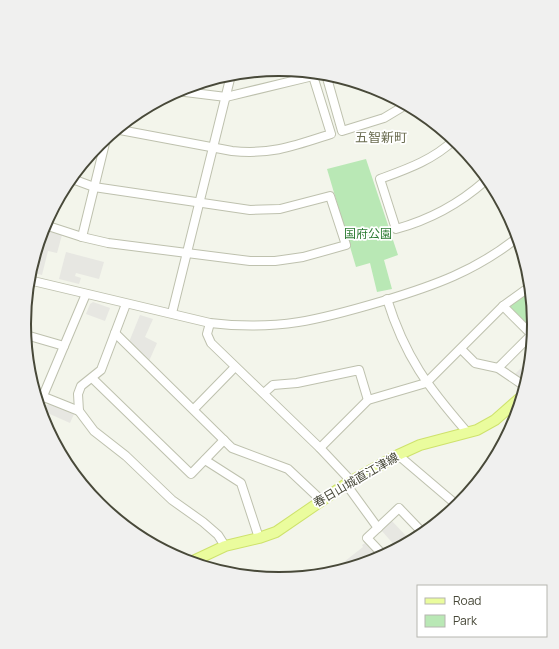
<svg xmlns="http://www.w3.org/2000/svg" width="559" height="649" viewBox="0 0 559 649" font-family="Manrope,'Noto Sans JP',sans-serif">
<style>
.green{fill:#b9e8b5}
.parking{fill:#e7e7e2}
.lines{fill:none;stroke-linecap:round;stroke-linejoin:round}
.minor-casing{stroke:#bec1ae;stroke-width:10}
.major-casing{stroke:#cee26c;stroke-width:12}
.minor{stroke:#fff;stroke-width:8}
.major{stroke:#eafc9d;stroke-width:10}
.labels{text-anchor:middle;stroke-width:3.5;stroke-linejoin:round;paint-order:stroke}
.park-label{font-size:12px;fill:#2c7b33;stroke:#fff}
.street-label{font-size:12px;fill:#484939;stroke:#fff}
.neighbourhood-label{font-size:13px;fill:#6a6c50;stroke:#fff}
.rim{fill:none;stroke:#484939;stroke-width:2}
</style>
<rect width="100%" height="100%" fill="#f3f5eb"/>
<g class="green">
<path d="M 366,159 L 398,255 L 384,260 L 392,289 L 377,292 L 370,263 L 356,267 L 327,169 Z"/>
<path d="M 528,291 L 535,325 L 531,331 L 507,307 Z"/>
</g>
<g class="parking">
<path d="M 44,230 L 62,235 L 57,253 L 48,251 L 42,275 L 34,273 Z"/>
<path d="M 66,252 L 104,262 L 99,279 L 76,273 L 75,276 L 81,278 L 79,284 L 59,279 Z"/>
<path d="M 93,302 L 110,308 L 105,321 L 86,314 L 90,304 Z"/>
<path d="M 140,315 L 153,319 L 145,337 L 157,343 L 149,361 L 129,342 Z"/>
<path d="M 526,363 L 527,364 L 523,383 L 514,375 Z"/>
<path d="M 50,404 L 74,414 L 70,423 L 43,411 L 46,405 Z"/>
<path d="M 391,520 L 409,539 L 397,548 L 381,530 Z"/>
<path d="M 367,542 L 381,558 L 377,561 L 335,569 L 363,547 L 362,545 Z"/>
</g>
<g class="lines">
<defs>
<g id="minor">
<path d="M 327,78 L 342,131 L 384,118 L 404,106"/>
<path d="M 177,91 L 226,97 L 313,76"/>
<path d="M 120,130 L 232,151 C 271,155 294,146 331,134 L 313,76"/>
<path d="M 454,140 C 433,160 407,169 380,179 L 396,229 C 429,220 459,204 485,181"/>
<path d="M 45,225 L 82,237 L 108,243 L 250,261 L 275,261 L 303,257 L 346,245 L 330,196 L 280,209 L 250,210 L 94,187 L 75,180"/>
<path d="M 82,237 L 106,139"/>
<path d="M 33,281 L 210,323 C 278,331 319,320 383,301 C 433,286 476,271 518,237"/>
<path d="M 387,299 C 405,357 428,387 467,432"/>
<path d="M 126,304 L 101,370 L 81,386 L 78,394 L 79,411 L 94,431 L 126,456 L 172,500 L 203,522 L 218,535 L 225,546"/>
<path d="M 503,306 L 533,336"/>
<path d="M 172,313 L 230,79"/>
<path d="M 210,323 L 207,334 L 211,343 L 320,448 L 352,482"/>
<path d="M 115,333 L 232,448 L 288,469 L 321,500"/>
<path d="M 26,335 L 64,346"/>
<path d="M 461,349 L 475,363 L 498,368 L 523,385"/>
<path d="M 498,368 L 534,332"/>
<path d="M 92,378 L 191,474 L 224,440"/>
<path d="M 264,393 L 273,385 L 297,383 L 359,370 L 368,400"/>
<path d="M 39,395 L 79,411"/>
<path d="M 40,403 L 86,294"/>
<path d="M 194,409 L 235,367"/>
<path d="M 320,448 L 368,400 L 426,383 L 503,306 L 528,288"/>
<path d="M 398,455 L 458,506"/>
<path d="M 205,460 L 241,483 L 259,538"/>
<path d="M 346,484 L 378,528"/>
<path d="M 384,556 L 367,538 L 399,508 L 421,531"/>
</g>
<path id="major" d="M 191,562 L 225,546 L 259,538 L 276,532 L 346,484 L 398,455 L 420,445 L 477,430 L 495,420 L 520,398"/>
</defs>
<use href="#minor" class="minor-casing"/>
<use href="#major" class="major-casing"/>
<use href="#minor" class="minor"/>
<use href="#major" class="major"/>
</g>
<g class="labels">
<g class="park-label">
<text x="368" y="238">国府公園</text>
</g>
<g class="street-label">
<text transform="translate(356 480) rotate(-30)" y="4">春日山城直江津線</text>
</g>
<g class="neighbourhood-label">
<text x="381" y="142">五智新町</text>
</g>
</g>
<path d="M0 0H559V649H0ZM31 324a248 248 0 1 1 496 0a248 248 0 1 1-496 0Z" fill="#f0f0ef" fill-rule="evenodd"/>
<path class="rim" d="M31 324a248 248 0 1 1 496 0a248 248 0 1 1-496 0Z"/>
<rect x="417" y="585" width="130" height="52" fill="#ffffff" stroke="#b6b6b0"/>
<rect x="425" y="598" width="20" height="6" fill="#eafc9d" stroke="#b6b6b0"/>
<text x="453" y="605" font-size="12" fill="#484939">Road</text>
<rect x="425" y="615" width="20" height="12" fill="#b9e8b5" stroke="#b6b6b0"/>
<text x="453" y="625" font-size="12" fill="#484939">Park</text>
</svg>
